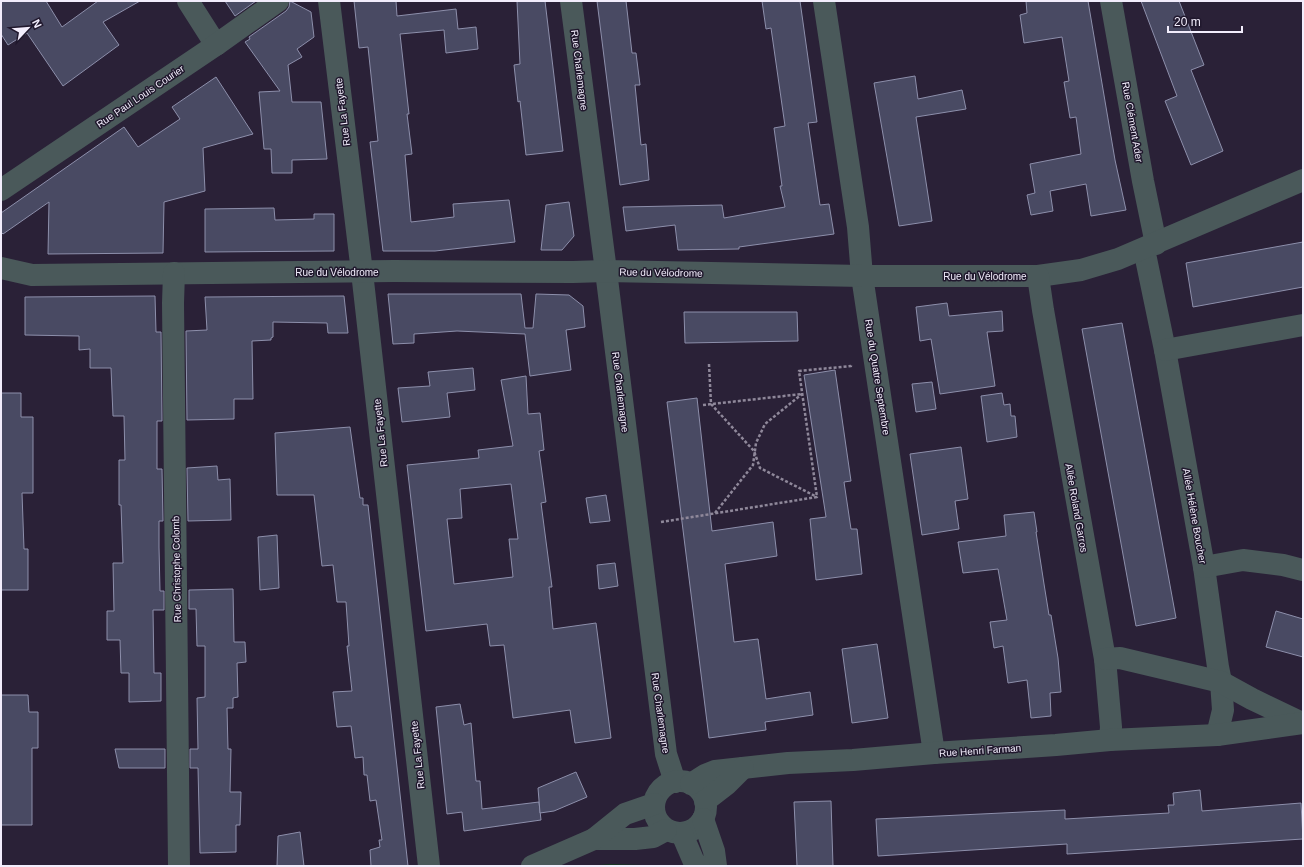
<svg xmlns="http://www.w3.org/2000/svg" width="1304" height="867" viewBox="0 0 1304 867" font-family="Helvetica,sans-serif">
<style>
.green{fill:#193924}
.building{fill:#494a63;stroke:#8d8fab;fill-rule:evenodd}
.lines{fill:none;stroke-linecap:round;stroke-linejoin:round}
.path{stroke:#8f889a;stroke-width:2.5;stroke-dasharray:3 2;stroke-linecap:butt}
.street{stroke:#4a595a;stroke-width:22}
.labels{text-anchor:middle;stroke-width:3;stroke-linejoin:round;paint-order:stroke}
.street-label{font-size:10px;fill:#f2edfc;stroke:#20182d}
</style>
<rect width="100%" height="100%" fill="#2a2137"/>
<path class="green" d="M 611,864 L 642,865 L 644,866 L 587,866 Z"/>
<g class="building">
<path d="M 1,1 L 46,1 L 62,27 L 98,1 L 140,1 L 103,22 L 119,45 L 63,86 L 27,33 L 8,45 L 1,34 Z"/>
<path d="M 225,1 L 256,1 L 235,16 Z"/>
<path d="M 290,1 L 311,12 L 314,37 L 297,49 L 302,57 L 288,65 L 292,102 L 321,102 L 327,159 L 292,160 L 292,173 L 272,173 L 271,149 L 264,149 L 259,92 L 280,91 L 245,42 L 250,39 L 249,37 L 286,11 L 289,7 Z"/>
<path d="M 354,1 L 396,1 L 397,16 L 456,9 L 458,29 L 476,27 L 478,49 L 446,53 L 444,30 L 400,34 L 409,114 L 407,114 L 412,154 L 405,155 L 411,222 L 454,217 L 453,204 L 509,200 L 515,242 L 435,251 L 383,251 L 370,142 L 378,141 L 368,47 L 359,48 Z"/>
<path d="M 517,1 L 545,1 L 563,151 L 526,155 L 520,101 L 518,102 L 514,65 L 520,64 Z"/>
<path d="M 597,1 L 626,1 L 632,53 L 636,53 L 640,85 L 635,85 L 641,145 L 646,144 L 649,180 L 620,185 Z"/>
<path d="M 762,1 L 800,1 L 817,122 L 808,123 L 820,205 L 829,204 L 834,234 L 739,247 L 739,249 L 678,250 L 675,225 L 626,231 L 623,207 L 722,205 L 724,218 L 785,207 L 780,186 L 782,186 L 774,128 L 785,126 L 771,28 L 766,29 Z"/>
<path d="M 1026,1 L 1088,1 L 1115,160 L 1126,210 L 1091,216 L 1086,184 L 1050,191 L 1053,211 L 1031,215 L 1027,195 L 1035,193 L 1030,164 L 1081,154 L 1076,117 L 1070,118 L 1064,82 L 1069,81 L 1062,37 L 1024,43 L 1020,15 L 1027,13 Z"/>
<path d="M 1141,1 L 1179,1 L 1204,65 L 1191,70 L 1223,151 L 1191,165 L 1165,101 L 1177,96 Z"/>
<path d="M 915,76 L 918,99 L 962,90 L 966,109 L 916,117 L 932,221 L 899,226 L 874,83 Z"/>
<path d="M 216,77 L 253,134 L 203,148 L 205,191 L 164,202 L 163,253 L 48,254 L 49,202 L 3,234 L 1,232 L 1,213 L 124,127 L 138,147 L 180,119 L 172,107 Z"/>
<path d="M 569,202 L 574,236 L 562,250 L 541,250 L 546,205 Z"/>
<path d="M 274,208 L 275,220 L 314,219 L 314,214 L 334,214 L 334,251 L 205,252 L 205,209 Z"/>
<path d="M 1303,242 L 1303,287 L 1193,307 L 1186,263 Z"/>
<path d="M 388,294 L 521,294 L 525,328 L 533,328 L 536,294 L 569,295 L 583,306 L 585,327 L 566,330 L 571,370 L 530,376 L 525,334 L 457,331 L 414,334 L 414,343 L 393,344 Z"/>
<path d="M 155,296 L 156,332 L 161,332 L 162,421 L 157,421 L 157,469 L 162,469 L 163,521 L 159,521 L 159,547 L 160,591 L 164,591 L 164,610 L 153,610 L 154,673 L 161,673 L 161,701 L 129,702 L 129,673 L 121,673 L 120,640 L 107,640 L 107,611 L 114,611 L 113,563 L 123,563 L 121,505 L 119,505 L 119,460 L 125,460 L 124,416 L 113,416 L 111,368 L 90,368 L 90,349 L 79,350 L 79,336 L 25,335 L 25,297 Z"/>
<path d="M 344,296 L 348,333 L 328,333 L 327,323 L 273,322 L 273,337 L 271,338 L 271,340 L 252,341 L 253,399 L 234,399 L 234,419 L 187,420 L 186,331 L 207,330 L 205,297 Z"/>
<path d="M 947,303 L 949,316 L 1002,311 L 1003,331 L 987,332 L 995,386 L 940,394 L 931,339 L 920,341 L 916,307 Z"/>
<path d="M 684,312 L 797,312 L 798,341 L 685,343 Z"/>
<path d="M 1122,323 L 1176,618 L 1136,626 L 1082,329 Z"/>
<path d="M 473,368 L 475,390 L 447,393 L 450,417 L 402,422 L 398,388 L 430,386 L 428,372 Z"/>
<path d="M 835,370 L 851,481 L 844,482 L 851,529 L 857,529 L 862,574 L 816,580 L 810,519 L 826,517 L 804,375 Z"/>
<path d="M 526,376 L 528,414 L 540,413 L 544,450 L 539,451 L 546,502 L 541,503 L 552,587 L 549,587 L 553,629 L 596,623 L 611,738 L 575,743 L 570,710 L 513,718 L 504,645 L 490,646 L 487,624 L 426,631 L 407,465 L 479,458 L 478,450 L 513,446 L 501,380 ZM 511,484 L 518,539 L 509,539 L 513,577 L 454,584 L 447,519 L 462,518 L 460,489 Z"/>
<path d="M 932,382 L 936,409 L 916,412 L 912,384 Z"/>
<path d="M 1,393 L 21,393 L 21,417 L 33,417 L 33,493 L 22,493 L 24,549 L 28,549 L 28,590 L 1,590 Z"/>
<path d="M 1002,393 L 1004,405 L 1010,404 L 1011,416 L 1015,416 L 1017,437 L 987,442 L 981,396 Z"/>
<path d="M 697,398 L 712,531 L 773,522 L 777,556 L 725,564 L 734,642 L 758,639 L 766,699 L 810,692 L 813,715 L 765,722 L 766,730 L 709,738 L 667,402 Z"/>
<path d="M 350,427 L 360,498 L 363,498 L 363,505 L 368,505 L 408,866 L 371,866 L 370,850 L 380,847 L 379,840 L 382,840 L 376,800 L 370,801 L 367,775 L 364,775 L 363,757 L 355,758 L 351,726 L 337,727 L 333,692 L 352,691 L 347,646 L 349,646 L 346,602 L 337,602 L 333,565 L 322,566 L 314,495 L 277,495 L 275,433 Z"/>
<path d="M 961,447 L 968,499 L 955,501 L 959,529 L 922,535 L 910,454 Z"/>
<path d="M 217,466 L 218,480 L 230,479 L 231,520 L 188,521 L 187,468 Z"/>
<path d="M 606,495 L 610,521 L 590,523 L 586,498 Z"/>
<path d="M 1034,512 L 1037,532 L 1036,532 L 1044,584 L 1049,615 L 1051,615 L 1058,658 L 1061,692 L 1050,693 L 1051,716 L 1031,718 L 1027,680 L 1008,683 L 1003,646 L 994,648 L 990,622 L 1007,620 L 998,569 L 963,573 L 958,542 L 1006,536 L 1004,515 Z"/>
<path d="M 277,535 L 279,588 L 260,590 L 258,537 Z"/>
<path d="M 615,563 L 618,586 L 599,589 L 597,565 Z"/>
<path d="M 233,589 L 234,642 L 245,642 L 246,662 L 237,663 L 238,697 L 233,698 L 233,708 L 227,708 L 228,749 L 231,749 L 230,792 L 241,792 L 240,825 L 236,825 L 236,852 L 200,853 L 198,768 L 190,768 L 190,749 L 198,749 L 197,698 L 205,697 L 205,646 L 197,646 L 196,609 L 189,609 L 189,590 Z"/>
<path d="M 1276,611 L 1303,619 L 1303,657 L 1266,647 Z"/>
<path d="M 877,644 L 888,718 L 852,723 L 842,649 Z"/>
<path d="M 1,695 L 28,695 L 29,712 L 38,712 L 38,748 L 32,748 L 32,825 L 1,825 Z"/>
<path d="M 460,704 L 464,725 L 471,723 L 476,781 L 480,781 L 482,809 L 539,802 L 541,820 L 464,831 L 462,812 L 447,814 L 436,707 Z"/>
<path d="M 115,749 L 165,749 L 165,768 L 119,768 Z"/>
<path d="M 576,772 L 587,797 L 554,811 L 540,813 L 538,788 Z"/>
<path d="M 1200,790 L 1202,811 L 1301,803 L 1303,839 L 1067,854 L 1067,844 L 878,856 L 876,819 L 1065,810 L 1065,819 L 1169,813 L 1168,805 L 1174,805 L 1173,793 Z"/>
<path d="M 831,801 L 833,866 L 797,866 L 794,802 Z"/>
<path d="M 300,832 L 304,866 L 277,866 L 278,836 Z"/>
</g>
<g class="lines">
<g class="path">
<path d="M 709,364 L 711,404 L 754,451 L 760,468 L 817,497"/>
<path d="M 703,405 L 802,394"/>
<path d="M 715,513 L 753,465 L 756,443 L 765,424 L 802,394"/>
<path d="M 661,522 L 817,497 L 799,371 L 851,366 L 851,364"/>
</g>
<g class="street">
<path d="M 188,1 L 216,45"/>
<path d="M 329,1 L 362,272 L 429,866"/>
<path d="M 571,1 L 606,271 L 666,754 L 675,782"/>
<path d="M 824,1 L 858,227 L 862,276 L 934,753"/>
<path d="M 1111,1 L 1143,181 L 1156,244"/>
<path d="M 1,190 L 216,45 L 278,1"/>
<path d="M 1144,249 L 1165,350 L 1204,567 L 1218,667 L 1221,682 L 1223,710 L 1217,735"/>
<path d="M 1,268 L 32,275 L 394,271 L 573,272 L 606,271 L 862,276 L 1038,276 L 1081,270 L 1118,259 L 1303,180"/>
<path d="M 174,273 L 173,303 L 179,866"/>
<path d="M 1038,276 L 1043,310 L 1105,659 L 1111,727 L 1110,740"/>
<path d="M 1165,350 L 1303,325"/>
<path d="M 1204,567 L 1243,560 L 1283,565 L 1303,570"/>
<path d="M 1105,659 L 1120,658 L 1221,682 L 1252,699 L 1302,723"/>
<circle cx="680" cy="807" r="26"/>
<path d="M 691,784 L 705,775 L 715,771 L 788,763 L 853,760 L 934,753 L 1056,745 L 1110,740 L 1217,735 L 1303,723"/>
<path d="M 705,801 L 727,784 L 743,768"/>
<path d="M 703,819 L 714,851 L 716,866"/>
<path d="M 682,834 L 694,862 L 699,866"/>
<path d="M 594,839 L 635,839 L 653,837 L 666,830"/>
<path d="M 532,866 L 594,839 L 625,814 L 654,804"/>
</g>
</g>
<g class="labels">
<g class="street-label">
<text transform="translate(580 70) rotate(83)" y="4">Rue Charlemagne</text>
<text transform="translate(140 96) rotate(-34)" y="4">Rue Paul Louis Courier</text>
<text transform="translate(342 112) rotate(-97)" y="4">Rue La Fayette</text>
<text transform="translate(1133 122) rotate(80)" y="4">Rue Clément Ader</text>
<text x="337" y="276">Rue du Vélodrome</text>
<text transform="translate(661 272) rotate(1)" y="4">Rue du Vélodrome</text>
<text x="985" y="280">Rue du Vélodrome</text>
<text transform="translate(878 377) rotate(81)" y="4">Rue du Quatre Septembre</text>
<text transform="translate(621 392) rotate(83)" y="4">Rue Charlemagne</text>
<text transform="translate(380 433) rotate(-96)" y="4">Rue La Fayette</text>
<text transform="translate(1077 508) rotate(80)" y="4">Allée Roland Garros</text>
<text transform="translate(1195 516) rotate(80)" y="4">Allée Hélène Boucher</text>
<text transform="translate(176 569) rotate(-91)" y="4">Rue Christophe Colomb</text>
<text transform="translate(661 713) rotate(82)" y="4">Rue Charlemagne</text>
<text transform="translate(980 750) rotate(-4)" y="4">Rue Henri Farman</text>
<text transform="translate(417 755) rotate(-96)" y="4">Rue La Fayette</text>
</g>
</g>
<rect width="1304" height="867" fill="none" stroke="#f2edfc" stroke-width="4"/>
<g transform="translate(28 28) rotate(64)" stroke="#20182d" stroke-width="3" paint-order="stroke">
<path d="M0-3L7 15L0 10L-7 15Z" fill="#f2edfc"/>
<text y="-6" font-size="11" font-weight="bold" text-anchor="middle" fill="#f2edfc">N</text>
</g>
<path d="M1168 26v6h74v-6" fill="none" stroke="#f2edfc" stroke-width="2"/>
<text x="1174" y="26" font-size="12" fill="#f2edfc" stroke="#20182d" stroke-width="3" paint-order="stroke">20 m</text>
</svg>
